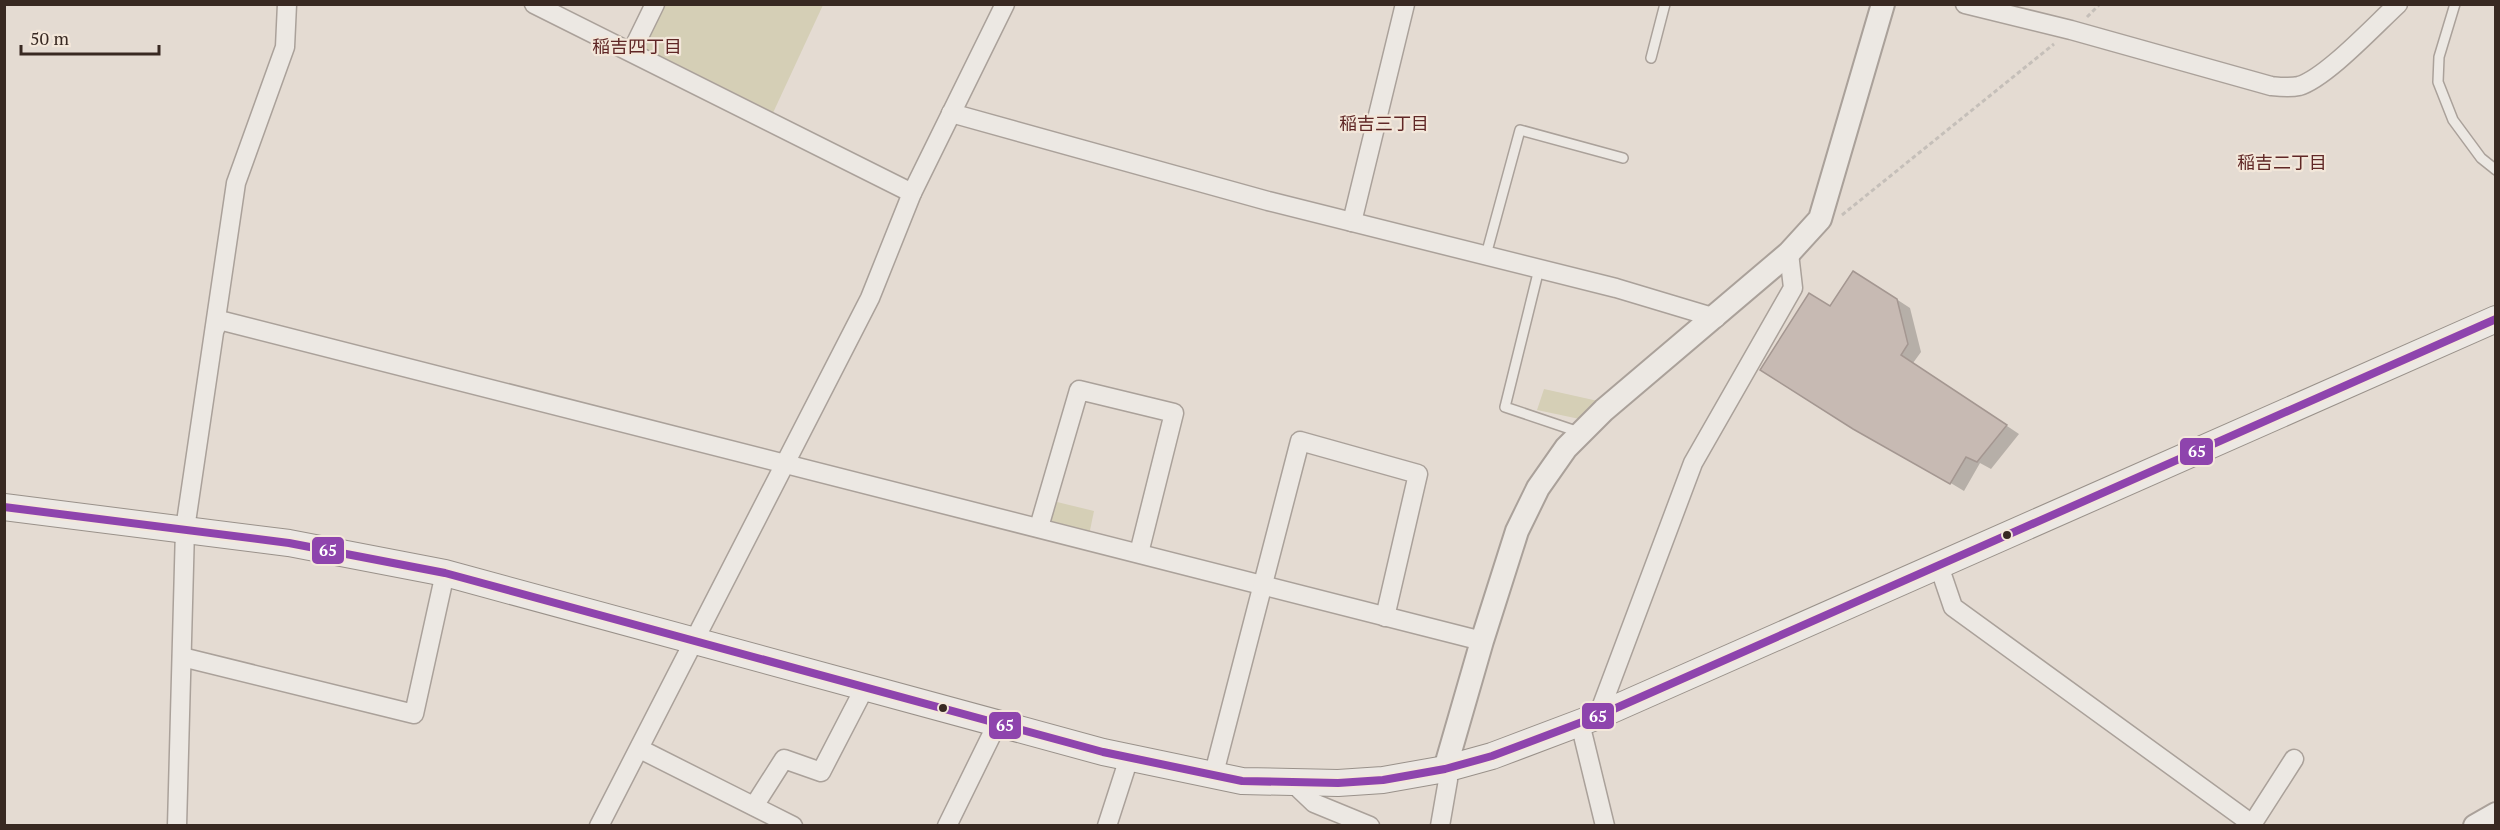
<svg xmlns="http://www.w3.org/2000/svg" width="2500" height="830" viewBox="0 0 2500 830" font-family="'PT Serif','Noto Sans JP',serif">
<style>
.green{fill:#d5cfb6}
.shadow{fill:#0003}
.building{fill:#c7bab3;stroke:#a49791;stroke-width:1.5}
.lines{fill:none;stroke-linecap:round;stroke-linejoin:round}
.service-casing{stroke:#aaa19a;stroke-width:12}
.minor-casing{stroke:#aaa19a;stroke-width:21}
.tertiary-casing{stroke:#aaa19a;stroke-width:26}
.secondary-casing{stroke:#99918a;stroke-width:28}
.path{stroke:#c5bfb9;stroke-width:3;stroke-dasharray:4.5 3;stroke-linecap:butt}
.service{stroke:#ece8e3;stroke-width:9}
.minor{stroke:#ece8e3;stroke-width:18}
.tertiary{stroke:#ece8e3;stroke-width:22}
.secondary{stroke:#ece8e3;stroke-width:26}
.bus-1-casing{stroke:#f3e7da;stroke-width:12}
.bus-1{stroke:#8e44ad;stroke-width:8}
.bus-dot{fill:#382922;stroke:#f3e7da;stroke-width:2}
.labels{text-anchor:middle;stroke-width:4.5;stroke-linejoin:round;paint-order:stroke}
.neighbourhood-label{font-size:18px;fill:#602726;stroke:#f3e7da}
.line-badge{stroke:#f3e7da;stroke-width:2}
.badge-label{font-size:16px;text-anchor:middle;font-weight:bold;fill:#fff}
</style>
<rect width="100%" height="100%" fill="#e4dbd2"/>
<g class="green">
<path d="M 664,5 L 823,5 L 772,115 L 642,47 Z"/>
<path d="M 1544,389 L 1607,403 L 1589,421 L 1537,410 Z"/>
<path d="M 1053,501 L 1094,511 L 1089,535 L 1049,524 Z"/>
</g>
<path class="shadow" d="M 1867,280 L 1910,308 L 1921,352 L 1913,363 L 2019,434 L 1991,469 L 1980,463 L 1964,491 L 1762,369 L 1831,308 Z"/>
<path class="building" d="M 1853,271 L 1897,299 L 1908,344 L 1901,355 L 2007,425 L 1977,462 L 1966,457 L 1950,484 L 1853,429 L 1760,370 L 1809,293 L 1830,306 Z"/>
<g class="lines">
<defs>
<g id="service">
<path d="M 2455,4 L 2439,57 L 2438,82 L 2453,120 L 2481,158 L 2496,170"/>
<path d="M 1651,58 L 1665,4"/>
<path d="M 1486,255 L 1520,130 L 1623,158"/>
<path d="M 1539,269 L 1505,407 L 1579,432"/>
</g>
<g id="minor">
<path d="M 534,4 L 912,193"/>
<path d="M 1965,4 L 2071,30 L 2271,86 C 2281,87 2290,88 2299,86 C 2326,78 2375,25 2398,4"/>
<path d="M 632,51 L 655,4"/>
<path d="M 951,113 L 1268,201 L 1616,288 L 1716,318"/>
<path d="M 1352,222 L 1405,4"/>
<path d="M 215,329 L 219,320 L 1482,641"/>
<path d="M 1039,527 L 1079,390 L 1174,413 L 1139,553"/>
<path d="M 1939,566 L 1953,607 L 2252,824"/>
<path d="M 182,657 L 414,714 L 445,573"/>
<path d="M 1598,716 L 1693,463 L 1793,288 L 1789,253"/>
<path d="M 1580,723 L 1605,826"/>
<path d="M 640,749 L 793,826"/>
<path d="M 1213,777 L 1300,441 L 1418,474 L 1385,617"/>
<path d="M 1293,783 L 1314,803 L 1370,826"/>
<path d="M 754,806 L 784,759 L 821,772 L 864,689"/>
<path d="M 177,826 L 185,529 L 236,183 L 285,47 L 287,4"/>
<path d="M 599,826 L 870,298 L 912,193 L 1005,4"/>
<path d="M 947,826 L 997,724"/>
<path d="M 1107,826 L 1129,758"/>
<path d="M 1440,826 L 1448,780 L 1445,769"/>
<path d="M 2251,826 L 2294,759"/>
</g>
<g id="tertiary">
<path d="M 1445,769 L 1482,641 L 1517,531 L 1538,488 L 1566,448 L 1604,410 L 1789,253 L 1820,219 L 1883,4"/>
<path d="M 2475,826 L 2496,814"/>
</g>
<path id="secondary" d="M 4,507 L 289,543 L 445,573 L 1103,752 L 1242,781 L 1338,783 L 1383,780 L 1445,769 L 1492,756 L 1598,716 L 2496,319"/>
</defs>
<use href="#service" class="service-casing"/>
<use href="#minor" class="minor-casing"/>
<use href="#tertiary" class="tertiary-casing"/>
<use href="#secondary" class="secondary-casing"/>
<g class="path">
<path d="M 2087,17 L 2100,4"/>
<path d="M 1842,215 L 2054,44"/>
</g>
<use href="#service" class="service"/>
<use href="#minor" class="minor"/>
<use href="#tertiary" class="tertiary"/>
<use href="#secondary" class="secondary"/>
<defs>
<path id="bus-1" d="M 4,507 L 289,543 L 445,573 L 1103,752 L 1242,781 L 1338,783 L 1383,780 L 1445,769 L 1492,756 L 1598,716 L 2496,319"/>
</defs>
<use href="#bus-1" class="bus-1-casing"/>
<use href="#bus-1" class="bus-1"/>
</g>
<g class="bus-dot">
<circle cx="2007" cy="535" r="5"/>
<circle cx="943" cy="708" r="5"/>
</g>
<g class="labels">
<g class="neighbourhood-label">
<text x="637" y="53">稲吉四丁目</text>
<text x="1384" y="130">稲吉三丁目</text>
<text x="2282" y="169">稲吉二丁目</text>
</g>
</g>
<g class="line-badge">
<rect x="2179" y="437" width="35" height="29" rx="6" fill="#8e44ad"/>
<rect x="311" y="536" width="34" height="29" rx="6" fill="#8e44ad"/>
<rect x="1581" y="702" width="34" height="28" rx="6" fill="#8e44ad"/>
<rect x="988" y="711" width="34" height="29" rx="6" fill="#8e44ad"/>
</g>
<g class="badge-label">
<text x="2197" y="457">65</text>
<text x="328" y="556">65</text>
<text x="1598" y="722">65</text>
<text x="1005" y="731">65</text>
</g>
<rect width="2500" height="830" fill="none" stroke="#382922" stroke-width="12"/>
<path d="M21 45v9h138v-9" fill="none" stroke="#382922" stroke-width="3"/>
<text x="30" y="45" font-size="18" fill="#382922" stroke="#f3e7da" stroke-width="4.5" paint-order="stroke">50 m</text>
</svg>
